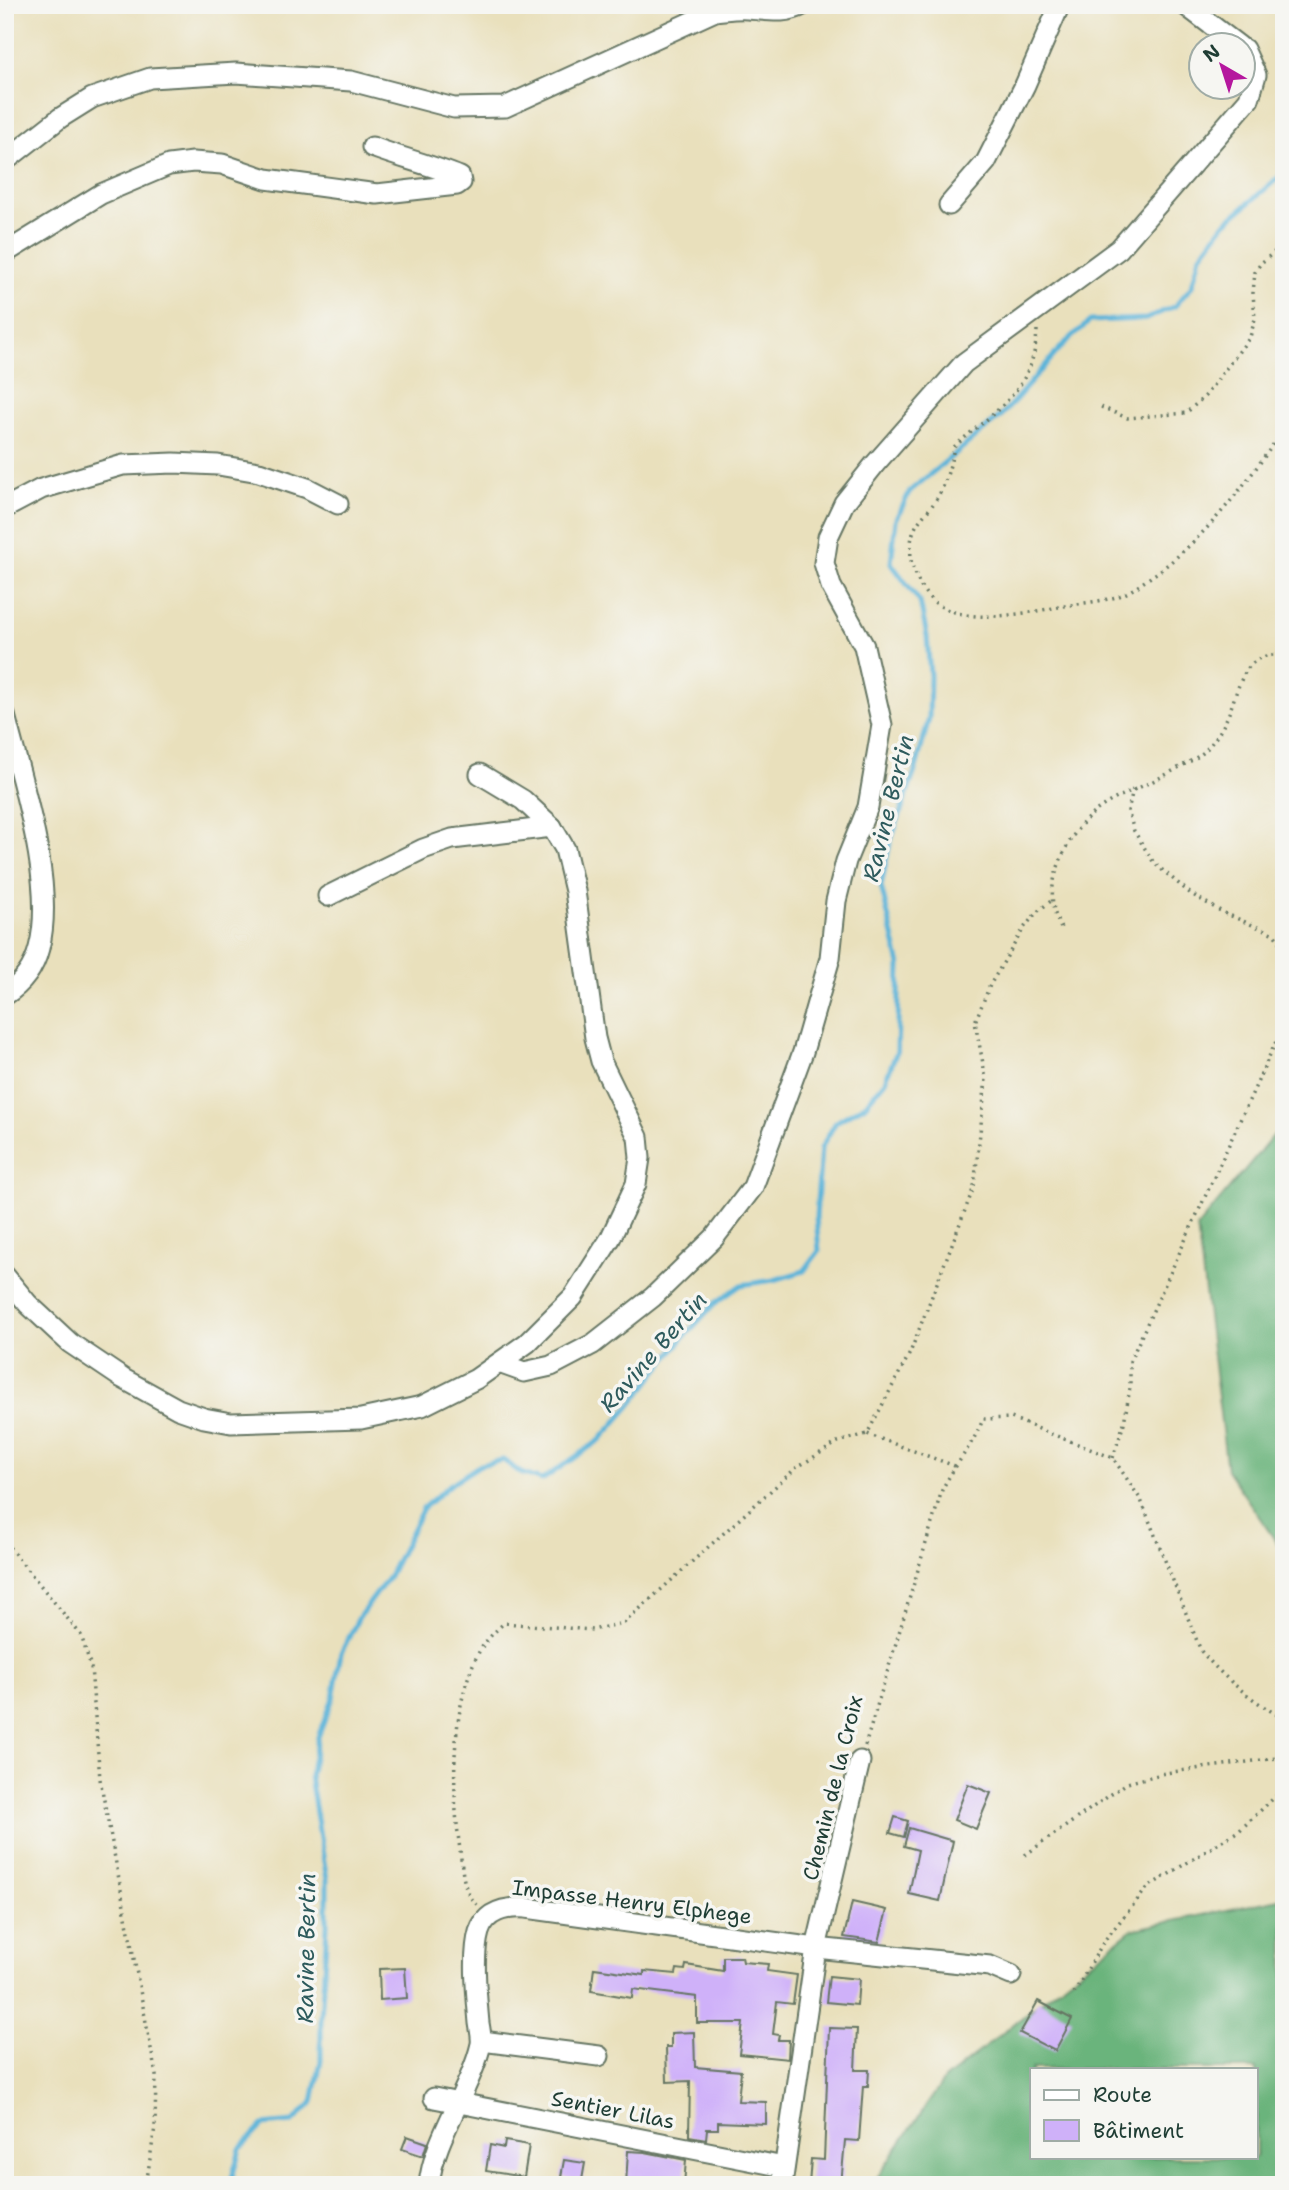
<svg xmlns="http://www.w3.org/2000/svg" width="1289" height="2190" viewBox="0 0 1289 2190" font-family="'Shantell Sans',sans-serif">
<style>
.forest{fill:#6bb47b;stroke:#457858;stroke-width:2;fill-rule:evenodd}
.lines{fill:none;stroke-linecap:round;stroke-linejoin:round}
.stream{stroke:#5cb4d9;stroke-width:5}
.building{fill:#cfb1f9}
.minor-casing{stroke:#667664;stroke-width:23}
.path{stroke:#667664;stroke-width:3.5;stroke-dasharray:2 5;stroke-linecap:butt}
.minor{stroke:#fff;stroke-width:19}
.labels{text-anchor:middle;stroke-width:7;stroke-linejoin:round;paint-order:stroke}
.street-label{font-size:21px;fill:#1f3d34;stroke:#f6f6f2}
.water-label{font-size:23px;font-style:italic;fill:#2e5b5d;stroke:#f6f6f2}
</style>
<rect width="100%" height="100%" fill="#f6f6f2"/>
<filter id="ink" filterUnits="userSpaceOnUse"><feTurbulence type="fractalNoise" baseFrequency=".0143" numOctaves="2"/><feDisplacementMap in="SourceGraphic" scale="14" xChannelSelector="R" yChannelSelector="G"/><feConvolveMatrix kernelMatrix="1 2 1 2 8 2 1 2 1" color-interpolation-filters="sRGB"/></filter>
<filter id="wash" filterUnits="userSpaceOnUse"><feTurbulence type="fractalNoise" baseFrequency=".00686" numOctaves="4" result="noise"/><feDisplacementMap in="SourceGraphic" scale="28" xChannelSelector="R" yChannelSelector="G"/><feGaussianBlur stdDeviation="1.57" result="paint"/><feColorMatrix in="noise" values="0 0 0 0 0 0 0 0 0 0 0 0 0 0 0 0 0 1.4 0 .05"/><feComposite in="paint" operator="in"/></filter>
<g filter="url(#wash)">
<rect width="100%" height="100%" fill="#e9e0bc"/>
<g class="forest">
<path d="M 1284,1123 L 1284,1553 L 1227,1470 L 1197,1227 Z"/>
<path d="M 1284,1898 L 1284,2185 L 872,2185 L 944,2080 L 1131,1930 ZM 1032,2069 L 1256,2069 L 1256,2157 L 1032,2157 Z"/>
</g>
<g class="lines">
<path class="stream" d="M 230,2185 L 240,2149 L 263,2125 L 293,2122 L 313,2102 L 321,2061 L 321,2018 L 327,1926 L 327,1880 L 310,1776 L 318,1737 L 333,1698 L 341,1653 L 359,1617 L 388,1578 L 423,1508 L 451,1484 L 480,1465 L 503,1460 L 521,1473 L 542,1480 L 600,1440 L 630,1406 L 683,1338 L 714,1304 L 741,1285 L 774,1280 L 804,1271 L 819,1251 L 816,1217 L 821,1148 L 836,1122 L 865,1105 L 885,1081 L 897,1051 L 900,965 L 881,886 L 890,843 L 916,768 L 929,718 L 930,676 L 927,636 L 920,602 L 891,563 L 896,520 L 910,491 L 1002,415 L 1064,344 L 1090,321 L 1146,319 L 1175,306 L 1192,286 L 1200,256 L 1225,223 L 1284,173"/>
</g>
<g id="blocks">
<g class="building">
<path d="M 968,1784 L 991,1793 L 976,1829 L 954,1820 Z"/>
<path d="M 895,1817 L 908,1821 L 904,1837 L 890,1833 Z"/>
<path d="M 909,1828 L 953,1841 L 940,1901 L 909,1894 L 918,1850 L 904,1846 Z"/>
<path d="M 852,1902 L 887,1910 L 879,1942 L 844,1937 Z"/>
<path d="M 723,1957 L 742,1957 L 743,1962 L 768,1964 L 767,1971 L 797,1975 L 793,2004 L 777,2002 L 773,2034 L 779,2035 L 778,2040 L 789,2040 L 788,2059 L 739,2054 L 743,2023 L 697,2023 L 697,1997 L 633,1989 L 632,1998 L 591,1991 L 594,1968 L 644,1975 L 644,1971 L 676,1974 L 677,1969 L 685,1970 L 686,1965 L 723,1971 Z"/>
<path d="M 405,1968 L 407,1998 L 380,2000 L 379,1969 Z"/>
<path d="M 829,1976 L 859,1979 L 857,2005 L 826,2002 Z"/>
<path d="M 1038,2001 L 1072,2019 L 1055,2051 L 1020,2033 Z"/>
<path d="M 829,2028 L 857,2029 L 855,2070 L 869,2070 L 868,2086 L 863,2086 L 859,2141 L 845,2140 L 841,2185 L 809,2185 L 811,2159 L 824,2160 Z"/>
<path d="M 694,2032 L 695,2067 L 741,2071 L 738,2101 L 766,2102 L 766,2124 L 718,2122 L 718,2129 L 707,2129 L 706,2139 L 689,2136 L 690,2081 L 667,2082 L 666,2047 L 671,2047 L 671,2033 Z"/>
<path d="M 407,2136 L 427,2143 L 423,2156 L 402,2149 Z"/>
<path d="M 505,2141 L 529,2145 L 524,2177 L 486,2171 L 490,2145 L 504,2148 Z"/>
<path d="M 628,2151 L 645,2152 L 686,2160 L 684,2185 L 626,2185 Z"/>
<path d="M 564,2160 L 585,2163 L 582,2180 L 561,2177 Z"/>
</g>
</g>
</g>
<g filter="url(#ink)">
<use href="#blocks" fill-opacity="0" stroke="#667664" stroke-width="2"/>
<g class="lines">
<defs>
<g id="minor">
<path d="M 1185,5 L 1239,46"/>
<path d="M 5,161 L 60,118 L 92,98 L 150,78 L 236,73 L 351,81 L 454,108 L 505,107 L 715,11 C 726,10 737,8 748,9 C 767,10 785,15 803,5"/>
<path d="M 949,205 L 986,162 L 1025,85 L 1058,9 L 1057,5"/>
<path d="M 5,253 L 101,194 L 169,165 L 193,162 L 222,164 L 266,179 L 377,194 L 457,185 L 461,182 L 460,177 C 431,165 401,158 372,147"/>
<path d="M 5,508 L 41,489 L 123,465 L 174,463 L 218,465 L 259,472 L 307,488 L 338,504"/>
<path d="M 5,715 C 21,780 56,884 39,948 C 34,968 22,984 5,995"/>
<path d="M 328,896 L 423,849 L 452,839 L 552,827"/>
<path d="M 5,1276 L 28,1304 L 70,1343 L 122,1378 L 178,1409 L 204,1418 L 231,1423 L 361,1419 L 422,1406 L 476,1379 L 527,1343 L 573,1297 L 610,1239 L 636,1184 L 640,1158 L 638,1137 L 601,1061 L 595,1038 L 575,891 L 565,849 L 552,827 L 523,800 L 480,774"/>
<path d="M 499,1363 L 524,1372 L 551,1366 L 593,1344 L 653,1297 L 714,1238 L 753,1187 L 803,1052 L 830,958 L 836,901 L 846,861 L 868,807 L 882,725 L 864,646 L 831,586 L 824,563 L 828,537 L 844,503 L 875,464 L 964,363 L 1119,249 L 1249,99 L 1256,75 L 1244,49"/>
<path d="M 482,2041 L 599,2056"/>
<path d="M 434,2098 L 784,2167"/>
<path d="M 429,2185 C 433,2139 471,2089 481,2044 C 482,2037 480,2030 479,2023 C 477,1999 472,1956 479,1932 C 486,1910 506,1907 526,1908 L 816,1948 L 990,1966 L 1011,1975"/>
<path d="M 782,2185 L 816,1948 L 860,1761"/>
</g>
</defs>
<use href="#minor" class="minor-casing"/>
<g class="path">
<path d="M 1037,330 C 1034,392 995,410 954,447 C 951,463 947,478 940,493 C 926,520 908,520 911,558 C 911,565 915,571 917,578 C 938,633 1014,615 1059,607 C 1079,603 1103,602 1122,595 C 1134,590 1147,579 1158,572 C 1210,533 1247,482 1284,429"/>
<path d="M 1101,407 L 1127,418 L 1186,413 L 1205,396 L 1250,337 L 1255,319 L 1253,293 L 1255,272 L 1261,263 L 1284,244"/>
<path d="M 1278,655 L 1284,646"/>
<path d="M 1133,789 L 1128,811 L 1134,831 L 1154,863 L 1191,894 L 1224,913 L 1274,934 L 1284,948"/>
<path d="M 1061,928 C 1050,907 1050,889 1058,867 C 1083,798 1123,800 1178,768 C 1187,763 1197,758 1205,751 C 1213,742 1221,731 1226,720 C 1239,693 1241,648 1284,656"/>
<path d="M 1113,1458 L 1124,1423 L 1130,1388 L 1130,1361 L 1284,1024"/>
<path d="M 955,1466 L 867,1434 L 910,1353 L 974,1187 L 986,1079 L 975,1022 L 990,985 L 1024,928 L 1037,912 L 1051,901"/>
<path d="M 5,1542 L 81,1635 L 91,1667 L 100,1779 L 156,2075 L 155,2127 L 146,2185"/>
<path d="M 865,1746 L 942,1490 C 954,1465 973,1446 983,1419 L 1011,1418 L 1113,1458 L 1141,1500 L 1201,1651 C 1225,1680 1252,1700 1284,1719"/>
<path d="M 1025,1855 L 1127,1783 L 1165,1773 L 1284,1757"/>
<path d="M 477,1905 C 474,1901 470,1897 468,1892 C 462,1881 462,1863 460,1850 C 452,1791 450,1716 475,1660 C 482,1644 492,1634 504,1623 L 592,1630 L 624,1623 L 796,1468 L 838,1442 L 867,1434"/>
<path d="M 1074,1993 L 1104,1941 L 1148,1887 L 1240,1830 L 1279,1793 L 1284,1783"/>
</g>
<use href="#minor" class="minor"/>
</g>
</g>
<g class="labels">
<g class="street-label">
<text transform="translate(833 1788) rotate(-76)" y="7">Chemin de la Croix</text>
<text transform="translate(632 1902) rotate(7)" y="7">Impasse Henry Elphege</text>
<text transform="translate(613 2110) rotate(11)" y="7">Sentier Lilas</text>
</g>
<g class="water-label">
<text transform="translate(888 808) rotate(-76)" y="8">Ravine Bertin</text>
<text transform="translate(653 1352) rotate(-49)" y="8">Ravine Bertin</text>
<text transform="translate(306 1948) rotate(-89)" y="8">Ravine Bertin</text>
</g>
</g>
<rect width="1289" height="2190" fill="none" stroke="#f6f6f2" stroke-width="28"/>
<rect x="1030" y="2068" width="228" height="91" fill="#f6f6f2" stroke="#a0aca6" stroke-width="2"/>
<rect x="1044" y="2090" width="35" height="10" fill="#ffffff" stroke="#a0aca6" stroke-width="2"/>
<text x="1093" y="2102" font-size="21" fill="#1f3d34">Route</text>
<rect x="1044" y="2120" width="35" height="21" fill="#cfb1f9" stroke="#a0aca6" stroke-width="2"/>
<text x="1093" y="2138" font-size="21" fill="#1f3d34">Bâtiment</text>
<g transform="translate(1222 66) rotate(321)"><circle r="33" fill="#f6f6f2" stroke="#a0aca6" stroke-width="2"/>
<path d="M0-5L12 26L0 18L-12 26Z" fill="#b5179e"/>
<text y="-10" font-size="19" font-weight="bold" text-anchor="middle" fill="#1f3d34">N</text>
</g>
</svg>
